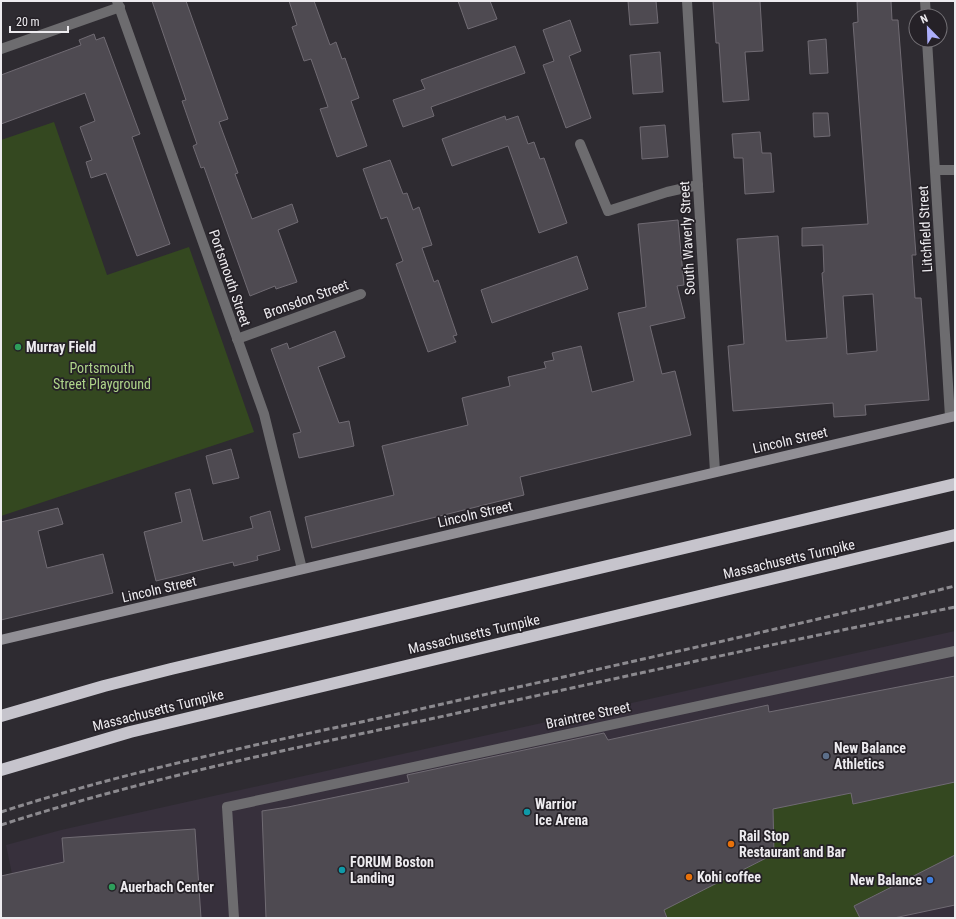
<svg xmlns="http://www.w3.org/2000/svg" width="956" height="919" viewBox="0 0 956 919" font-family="'Roboto Condensed',sans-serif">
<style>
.built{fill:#37303c}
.green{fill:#344820}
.building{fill:#4e4a51;stroke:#706b73;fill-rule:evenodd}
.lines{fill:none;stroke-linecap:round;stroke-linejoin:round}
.street{stroke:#6d6c6f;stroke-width:10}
.secondary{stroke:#918f95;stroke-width:10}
.highway{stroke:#c6c4cc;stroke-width:12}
.rail{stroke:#8c8a8f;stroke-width:3;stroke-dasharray:6 3;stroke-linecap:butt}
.leisure-dot{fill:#2e9e5b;stroke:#252127;stroke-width:1.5}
.service-dot{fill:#5c6f8a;stroke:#252127;stroke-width:1.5}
.culture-dot{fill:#0f9aa8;stroke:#252127;stroke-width:1.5}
.food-dot{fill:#e8710a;stroke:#252127;stroke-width:1.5}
.shop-dot{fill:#3f7fe0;stroke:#252127;stroke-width:1.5}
.labels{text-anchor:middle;stroke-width:3.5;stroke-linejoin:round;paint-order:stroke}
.street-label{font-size:14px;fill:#edebef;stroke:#252127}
.poi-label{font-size:14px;font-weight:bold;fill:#edebef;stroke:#252127;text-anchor:start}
.park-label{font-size:14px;fill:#aed489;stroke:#252127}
</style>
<rect width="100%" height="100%" fill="#2e2b31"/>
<path class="built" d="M 955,631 L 955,918 L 21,918 L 6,845 L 61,830 Z"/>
<g class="green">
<path d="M 54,122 L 107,275 L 189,247 L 254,432 L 1,516 L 1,140 Z"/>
<path d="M 955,782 L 955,855 L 854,906 L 860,918 L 667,918 L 663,909 L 774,854 L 773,809 L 851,793 L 853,804 Z"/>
</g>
<g class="building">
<path d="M 152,1 L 186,1 L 228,119 L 219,122 L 238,173 L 235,174 L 252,219 L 292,204 L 298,222 L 278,230 L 297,282 L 276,289 L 275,286 L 250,296 L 204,167 L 201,168 L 193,146 L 197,144 L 182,101 L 186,100 Z"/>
<path d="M 289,1 L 314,1 L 330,45 L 336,42 L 342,59 L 345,58 L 359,98 L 351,101 L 367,146 L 337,157 L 320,109 L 328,107 L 311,59 L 304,61 L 292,27 L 297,25 Z"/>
<path d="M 458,1 L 490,1 L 497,19 L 468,29 Z"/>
<path d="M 628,1 L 656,1 L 658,23 L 630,25 Z"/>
<path d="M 713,1 L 760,1 L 763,51 L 745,52 L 749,100 L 723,102 L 719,43 L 716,43 Z"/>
<path d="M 857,1 L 891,1 L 892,20 L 898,20 L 916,255 L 912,255 L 915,298 L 921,298 L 929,400 L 865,405 L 866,415 L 834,417 L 833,403 L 733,411 L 728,346 L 744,344 L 737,239 L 778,236 L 786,341 L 827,338 L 822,273 L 824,272 L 823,245 L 802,246 L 802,228 L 868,224 L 853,23 L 858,22 ZM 873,294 L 877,351 L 847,354 L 843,296 Z"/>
<path d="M 570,20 L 581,51 L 569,56 L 591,118 L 566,128 L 543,65 L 554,61 L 543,30 Z"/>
<path d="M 94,34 L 96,40 L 104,37 L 140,134 L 132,137 L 170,244 L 137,256 L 106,173 L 91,178 L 86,162 L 92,160 L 80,127 L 95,121 L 85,93 L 1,124 L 1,75 L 81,45 L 79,40 Z"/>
<path d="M 826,39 L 828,73 L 810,74 L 808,41 Z"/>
<path d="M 515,46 L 525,73 L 431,107 L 434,116 L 403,127 L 393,100 L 425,89 L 421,80 Z"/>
<path d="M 660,52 L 663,92 L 633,94 L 630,55 Z"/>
<path d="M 813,113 L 828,113 L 830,136 L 814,137 Z"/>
<path d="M 505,116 L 506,120 L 518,116 L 528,144 L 534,142 L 540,159 L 544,158 L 567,223 L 539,233 L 508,146 L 452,166 L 442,139 Z"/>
<path d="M 665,125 L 668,157 L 642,159 L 640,127 Z"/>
<path d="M 760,132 L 762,153 L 771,153 L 774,192 L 745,194 L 743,158 L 734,158 L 732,134 Z"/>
<path d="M 390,160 L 403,194 L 407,193 L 413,210 L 419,207 L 432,245 L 422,248 L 434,282 L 438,280 L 457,335 L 453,336 L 456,342 L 428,352 L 396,264 L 403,261 L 387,217 L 381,219 L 363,169 Z"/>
<path d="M 678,220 L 684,285 L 677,286 L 685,318 L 650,326 L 662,374 L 675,371 L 691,435 L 520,477 L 524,495 L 312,548 L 305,517 L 394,495 L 382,446 L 468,425 L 462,398 L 510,386 L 508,377 L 546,368 L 544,362 L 554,360 L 552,353 L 581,346 L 592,392 L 634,381 L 618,313 L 646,307 L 638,224 Z"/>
<path d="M 577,256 L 588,289 L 492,323 L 481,290 Z"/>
<path d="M 335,331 L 345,357 L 318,367 L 339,423 L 349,421 L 354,446 L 299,458 L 293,434 L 301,432 L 271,349 L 287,343 L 289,349 Z"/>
<path d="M 231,449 L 239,478 L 213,484 L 206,456 Z"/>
<path d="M 190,489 L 203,541 L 253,528 L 250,517 L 270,511 L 280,550 L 257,556 L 258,560 L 234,566 L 233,562 L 156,581 L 144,532 L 182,522 L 175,493 Z"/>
<path d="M 58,508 L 63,524 L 38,531 L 47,568 L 103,554 L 113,593 L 1,620 L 1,522 Z"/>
<path d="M 955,676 L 955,782 L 853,804 L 851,793 L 773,809 L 774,854 L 664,910 L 667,918 L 266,918 L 262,811 L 288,807 L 409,782 L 407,775 L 604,733 L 608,740 L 768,705 L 769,712 Z"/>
<path d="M 195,829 L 201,918 L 1,918 L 1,876 L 64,862 L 62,838 Z"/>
<path d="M 955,855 L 955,905 L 894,918 L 860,918 L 854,906 Z"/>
</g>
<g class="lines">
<g class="street">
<path d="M 117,1 L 264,414 L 302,569"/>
<path d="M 687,1 L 715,472"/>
<path d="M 925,1 L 926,16"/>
<path d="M 927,40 L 950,417"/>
<path d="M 1,49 L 120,7"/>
<path d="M 580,144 L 608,211 L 667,192 L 698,185"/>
<path d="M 935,170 L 955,170"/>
<path d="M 237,339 L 361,294"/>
<path d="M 234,918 L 227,807 L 955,651"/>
</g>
<path class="secondary" d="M 1,640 L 955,416"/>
<g class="highway">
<path d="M 1,716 L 104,686 L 171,669 L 955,484"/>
<path d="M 1,770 L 130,732 L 955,535"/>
</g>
<g class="rail">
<path d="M 1,812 C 130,770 265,743 398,714 C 584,672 770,632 955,586"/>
<path d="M 1,825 C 143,779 290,749 435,718 C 608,680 781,642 955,607"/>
</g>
</g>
<g class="leisure-dot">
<circle cx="18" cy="347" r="4"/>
<circle cx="112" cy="887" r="4"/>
</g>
<circle class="service-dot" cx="826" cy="756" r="4"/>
<g class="culture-dot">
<circle cx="527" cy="812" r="4"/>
<circle cx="342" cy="870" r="4"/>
</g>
<g class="food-dot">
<circle cx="731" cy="844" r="4"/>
<circle cx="689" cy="877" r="4"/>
</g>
<circle class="shop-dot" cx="930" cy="880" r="4"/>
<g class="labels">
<g class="street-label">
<text transform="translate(925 229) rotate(-93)" y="5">Litchfield Street</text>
<text transform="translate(687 238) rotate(-93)" y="5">South Waverly Street</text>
<text transform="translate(230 278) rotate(71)" y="5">Portsmouth Street</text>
<text transform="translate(306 299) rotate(-20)" y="5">Bronsdon Street</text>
<text transform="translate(790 440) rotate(-13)" y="5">Lincoln Street</text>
<text transform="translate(475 514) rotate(-13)" y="5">Lincoln Street</text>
<text transform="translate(789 559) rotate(-13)" y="5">Massachusetts Turnpike</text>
<text transform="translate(159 589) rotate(-13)" y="5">Lincoln Street</text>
<text transform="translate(474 634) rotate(-13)" y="5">Massachusetts Turnpike</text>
<text transform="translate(158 710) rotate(-14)" y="5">Massachusetts Turnpike</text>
<text transform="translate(588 715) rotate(-12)" y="5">Braintree Street</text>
</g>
<g class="poi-label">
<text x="26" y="352">Murray Field</text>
<text x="834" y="753">New Balance<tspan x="834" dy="16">Athletics</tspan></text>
<text x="535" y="809">Warrior<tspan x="535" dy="16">Ice Arena</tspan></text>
<text x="739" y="841">Rail Stop<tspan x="739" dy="16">Restaurant and Bar</tspan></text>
<text x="350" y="867">FORUM Boston<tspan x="350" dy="16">Landing</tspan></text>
<text x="697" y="882">Kohi coffee</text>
<text x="922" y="885" text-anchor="end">New Balance</text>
<text x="120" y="892">Auerbach Center</text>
</g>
<g class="park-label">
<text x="102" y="373">Portsmouth<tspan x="102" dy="16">Street Playground</tspan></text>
</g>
</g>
<rect width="956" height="919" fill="none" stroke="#edebef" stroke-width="4"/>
<g transform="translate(928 28) rotate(337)"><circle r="19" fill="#252127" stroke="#757277"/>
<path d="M0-3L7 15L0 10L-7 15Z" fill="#adaffb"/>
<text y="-6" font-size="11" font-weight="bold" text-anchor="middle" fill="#edebef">N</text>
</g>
<path d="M10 26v6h58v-6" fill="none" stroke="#edebef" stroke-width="2"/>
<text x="16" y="26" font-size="12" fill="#edebef" stroke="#252127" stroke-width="3" paint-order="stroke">20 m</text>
</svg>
